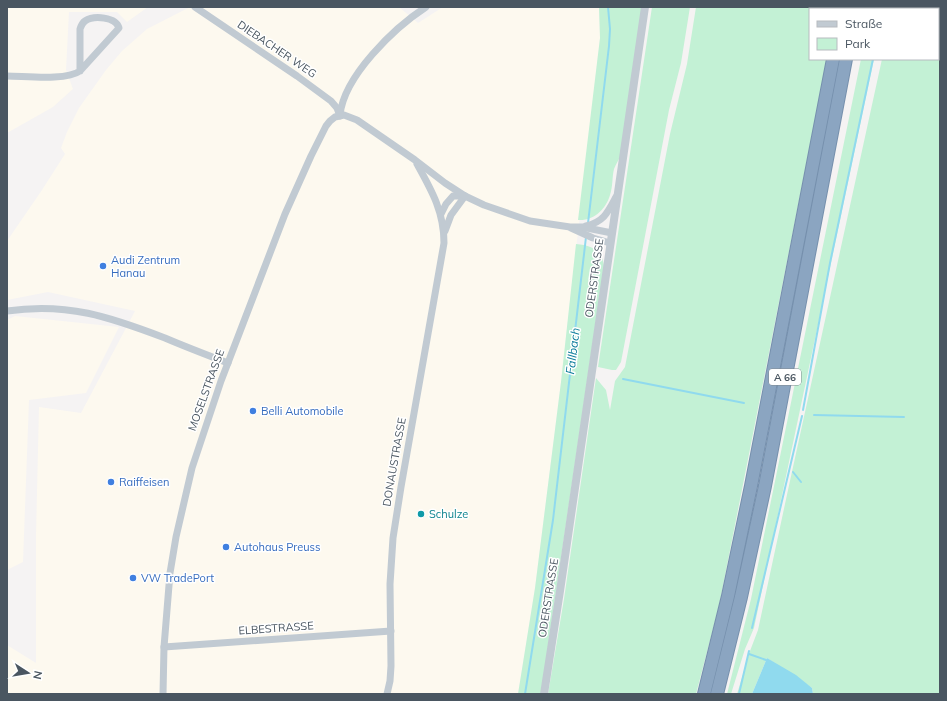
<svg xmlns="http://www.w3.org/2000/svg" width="947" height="701" viewBox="0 0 947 701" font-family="Mulish,sans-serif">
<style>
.commercial{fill:#fdf9ef}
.green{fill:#c3f1d5}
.water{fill:#90daee}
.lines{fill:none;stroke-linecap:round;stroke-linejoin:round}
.stream{stroke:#90daee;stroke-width:2}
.motorway-casing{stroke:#7690ad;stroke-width:14}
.minor{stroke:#c1cad2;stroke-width:7}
.tertiary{stroke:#c1cad2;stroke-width:8}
.motorway{stroke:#8ba5c1;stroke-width:12}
.shop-dot{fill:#3f7fe0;stroke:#fff;stroke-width:1.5}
.culture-dot{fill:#0f9aa8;stroke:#fff;stroke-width:1.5}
.labels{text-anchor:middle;stroke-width:3;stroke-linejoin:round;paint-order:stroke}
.shield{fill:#fff;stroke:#808990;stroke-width:1}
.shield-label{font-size:10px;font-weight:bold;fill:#4a5661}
.street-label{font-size:11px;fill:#4a5661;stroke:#fff}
.shop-label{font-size:11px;fill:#366cbe;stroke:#fff;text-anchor:start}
.culture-label{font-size:11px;fill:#0d838f;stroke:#fff;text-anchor:start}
.water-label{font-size:12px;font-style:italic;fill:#0c7c9b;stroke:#fff}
</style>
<rect width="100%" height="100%" fill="#f5f3f3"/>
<g class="commercial">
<path d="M 7,7 L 148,7 L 127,22 L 117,12 L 69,12 L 66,70 L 73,89 L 53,107 L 7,133 Z"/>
<path d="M 190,7 L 399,7 L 418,23 L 443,7 L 599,7 L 600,38 L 561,382 L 535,588 L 518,694 L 7,694 L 7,645 L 36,663 L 36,536 L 39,407 L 81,413 L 135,311 L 48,292 L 7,300 L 7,241 L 42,190 L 65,154 L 61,148 L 67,132 L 79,108 L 106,70 L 122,51 L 147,29 Z"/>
<path d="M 15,316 L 119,327 L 86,393 L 29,400 L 23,562 L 7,570 L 7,320 Z"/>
</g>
<g class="green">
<path d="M 599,7 L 642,7 L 621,155 C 619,159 616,164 614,169 C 612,177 613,186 610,195 C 606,209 594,221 578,220 L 600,38 Z"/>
<path d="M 652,7 L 690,7 L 681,63 L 669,110 L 621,362 L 616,370 L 612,370 L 598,367 Z"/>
<path d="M 696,7 L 836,7 L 836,9 L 810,9 L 810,59 L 827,59 L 719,606 L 696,694 L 548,694 L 564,599 L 596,378 L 606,390 L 610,410 L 615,381 L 625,367 L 670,134 L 687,64 Z"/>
<path d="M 894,7 L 940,7 L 940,694 L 813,694 L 812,688 L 767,658 L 752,694 L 737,694 L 750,651 L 758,630 L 788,490 L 882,59 L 938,59 L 938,9 L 893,9 Z"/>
<path d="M 861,59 L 874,59 L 754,628 L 745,649 L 731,694 L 727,694 L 751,599 Z"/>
<path d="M 576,244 C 591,245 602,250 604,266 L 541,694 L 518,694 L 535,588 L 561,382 Z"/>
</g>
<path class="water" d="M 767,658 L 796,675 L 812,688 L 813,694 L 752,694 Z"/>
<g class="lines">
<g class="stream">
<path d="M 886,9 L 886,7"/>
<path d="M 588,223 L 609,46 L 610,29 L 608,7"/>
<path d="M 623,379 L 744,403"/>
<path d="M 803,410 L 830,263 L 873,59"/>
<path d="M 814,415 L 904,417"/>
<path d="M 793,472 L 801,482"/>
<path d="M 752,628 L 802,416"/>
<path d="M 749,654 L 766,660"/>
<path d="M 525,694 L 553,520 L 586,237"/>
<path d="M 739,694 L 749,651"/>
</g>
<defs>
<g id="motorway">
<path d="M 843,9 L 843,7"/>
<path d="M 856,9 L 856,7"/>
<path d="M 704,694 L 728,596 L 751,486 L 833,59"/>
<path d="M 717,694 L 741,597 L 765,486 L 846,59"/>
</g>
</defs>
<use href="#motorway" class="motorway-casing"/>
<g class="minor">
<path d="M 195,7 L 297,76 L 331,101 L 337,108 L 340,116"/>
<path d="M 7,76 C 25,76 66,81 80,71 L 119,28 C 116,17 94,15 85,21 C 82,23 81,26 80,29 L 80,71"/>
<path d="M 340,115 C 344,76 394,28 426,7"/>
<path d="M 441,214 L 446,204 L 453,196 L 465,196"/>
<path d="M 586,226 C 604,222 608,212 616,197"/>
<path d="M 571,228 L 593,238 L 610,243"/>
<path d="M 445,231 L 451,215 L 465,196"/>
<path d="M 7,311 C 67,302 110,317 165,338 C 186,347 207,355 228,363"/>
<path d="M 164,647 L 391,631"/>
<path d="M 163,694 L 164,647 L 170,573 L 176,537 L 192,468 L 221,381 L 285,214 L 311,156 L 326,126 L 330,121 L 335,117 L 344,115 L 357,120 L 415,160 L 445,183 L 465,196 L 484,205 L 530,221 L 570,227 L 582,227 L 612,233"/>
<path d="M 387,694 L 390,681 L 391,666 L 390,584 L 393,538 L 401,487 L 444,243 C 444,212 432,191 417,164"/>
</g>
<path class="tertiary" d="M 544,694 L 560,591 L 645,7"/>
<use href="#motorway" class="motorway"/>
</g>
<g class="shop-dot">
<circle cx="103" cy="266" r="4"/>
<circle cx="253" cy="411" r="4"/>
<circle cx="111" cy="482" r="4"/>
<circle cx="226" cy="547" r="4"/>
<circle cx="133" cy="578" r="4"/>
</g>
<circle class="culture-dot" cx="421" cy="514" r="4"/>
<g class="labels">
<rect class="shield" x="769" y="369" width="32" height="16" rx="3"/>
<g class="shield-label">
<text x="785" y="381">A 66</text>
</g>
<g class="street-label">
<text transform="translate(277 49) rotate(34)" y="4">DIEBACHER WEG</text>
<text transform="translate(594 278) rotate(-82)" y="4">ODERSTRASSE</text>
<text transform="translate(206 390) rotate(-70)" y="4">MOSELSTRASSE</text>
<text transform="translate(394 462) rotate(-80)" y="4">DONAUSTRASSE</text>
<text transform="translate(548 598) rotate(-81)" y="4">ODERSTRASSE</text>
<text transform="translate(276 628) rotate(-4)" y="4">ELBESTRASSE</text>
</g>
<g class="shop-label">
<text x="111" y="264">Audi Zentrum<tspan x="111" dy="13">Hanau</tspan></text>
<text x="261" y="415">Belli Automobile</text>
<text x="119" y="486">Raiffeisen</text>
<text x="234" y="551">Autohaus Preuss</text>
<text x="141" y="582">VW TradePort</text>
</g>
<g class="culture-label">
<text x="429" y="518">Schulze</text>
</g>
<g class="water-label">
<text transform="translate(573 351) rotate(-83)" y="4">Fallbach</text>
</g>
</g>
<rect width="947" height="701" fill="none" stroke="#4a5661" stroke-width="16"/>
<rect x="809" y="8" width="130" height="52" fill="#ffffff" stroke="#b7bbc0"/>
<rect x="817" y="21" width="20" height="6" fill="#c1cad2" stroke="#b7bbc0"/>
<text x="845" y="28" font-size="12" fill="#4a5661">Straße</text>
<rect x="817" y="38" width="20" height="12" fill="#c3f1d5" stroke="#b7bbc0"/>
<text x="845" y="48" font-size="12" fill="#4a5661">Park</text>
<g transform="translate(28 673) rotate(102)" stroke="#ffffff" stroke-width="3" paint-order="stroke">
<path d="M0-3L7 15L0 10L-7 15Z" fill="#4a5661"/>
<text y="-6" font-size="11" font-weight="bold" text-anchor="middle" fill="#4a5661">N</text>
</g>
</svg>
